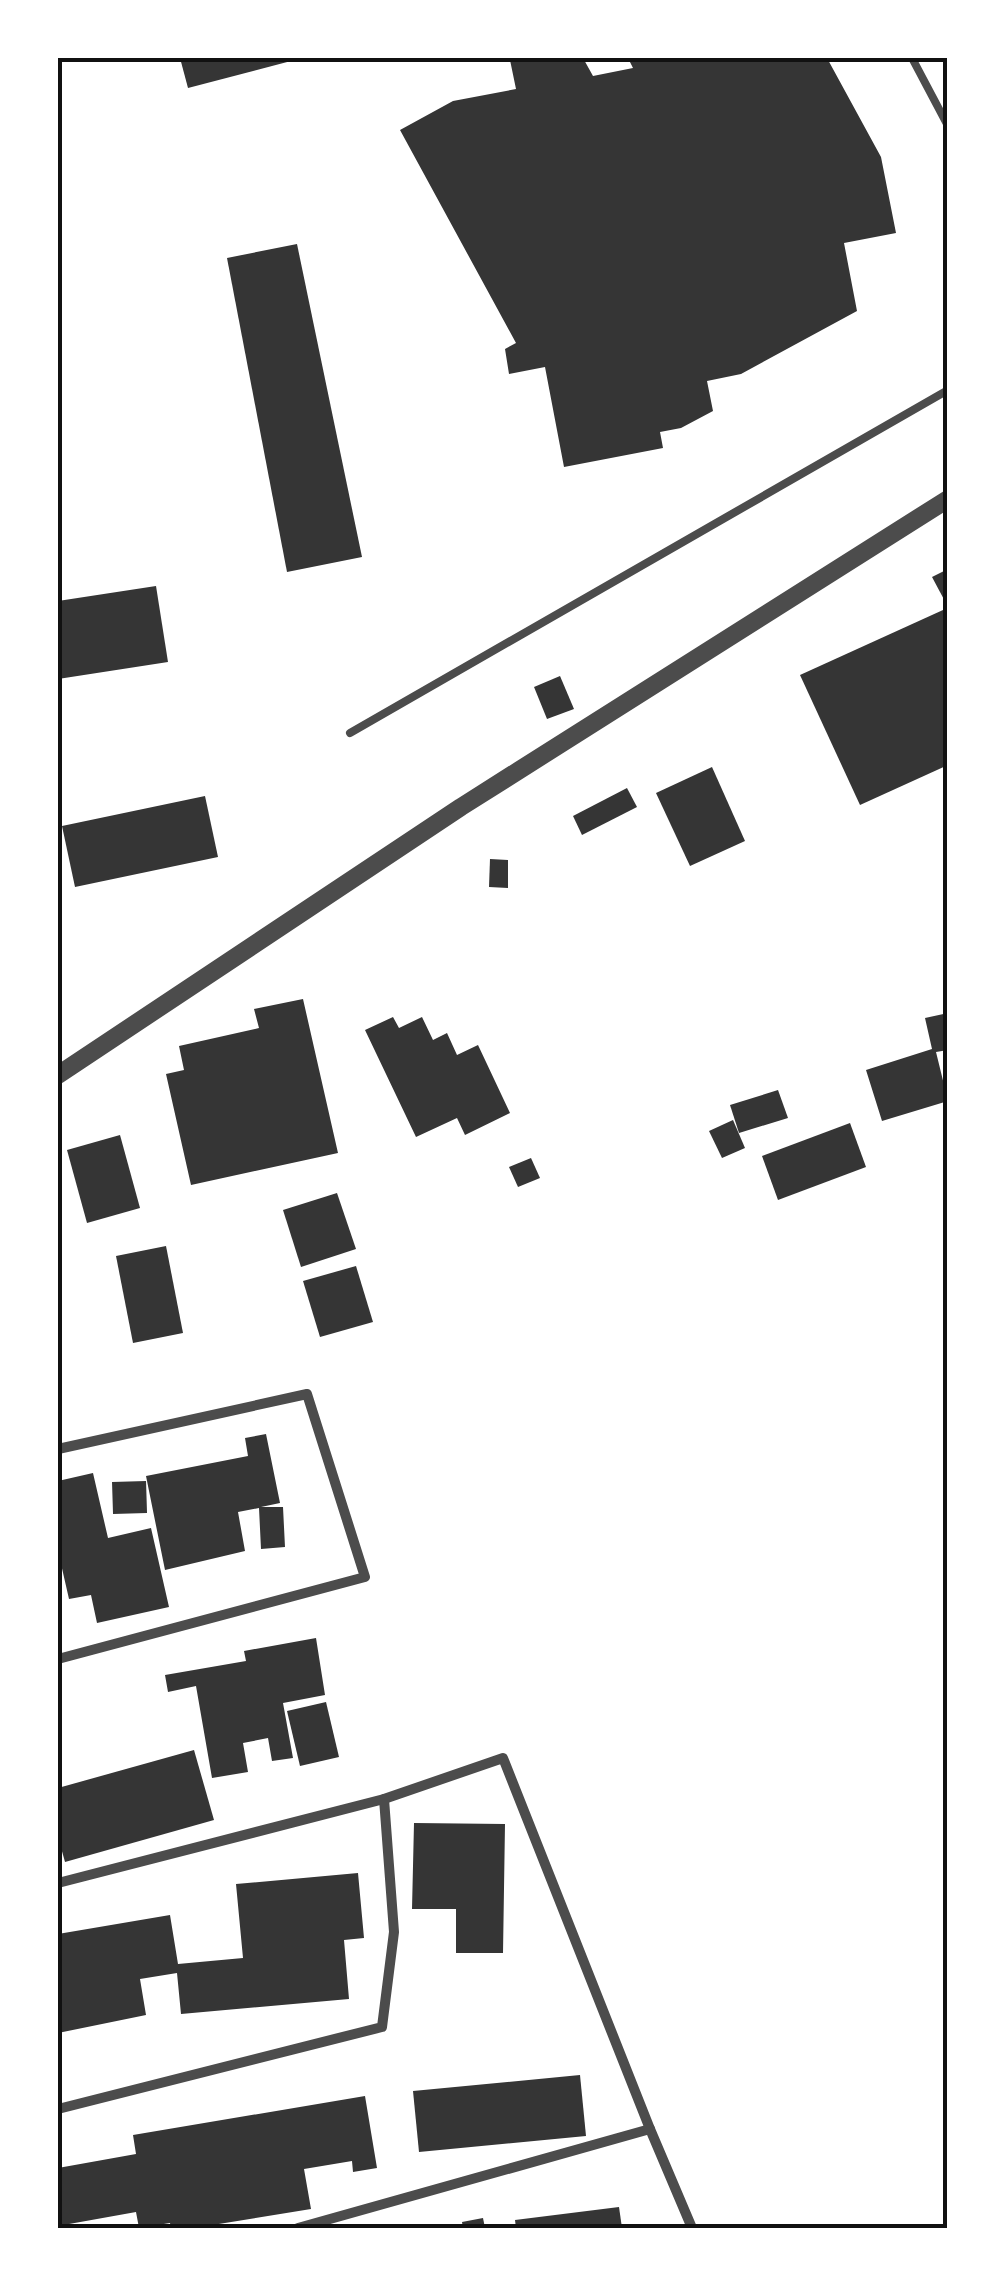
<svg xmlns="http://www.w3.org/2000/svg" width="1005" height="2286" viewBox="0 0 1005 2286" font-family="'Exo 2',sans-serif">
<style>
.building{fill:#353535}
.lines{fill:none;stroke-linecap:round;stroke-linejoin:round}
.service{stroke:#4c4c4c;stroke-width:8}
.minor{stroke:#4c4c4c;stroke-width:10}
.tertiary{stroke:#4c4c4c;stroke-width:18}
.neatline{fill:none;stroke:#111;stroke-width:4}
</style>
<rect width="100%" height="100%" fill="#fff"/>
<g class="building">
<path d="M 180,58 L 290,58 L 291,61 L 188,88 Z"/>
<path d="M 524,58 L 583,58 L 593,76 L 633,68 L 628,58 L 827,58 L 881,157 L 896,233 L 844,243 L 857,311 L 741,374 L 707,381 L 713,411 L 681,428 L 660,432 L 663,448 L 564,467 L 545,367 L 509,374 L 505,349 L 516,343 L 400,130 L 453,101 L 516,89 L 510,60 Z"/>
<path d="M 297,244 L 362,557 L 287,572 L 227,258 Z"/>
<path d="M 948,569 L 948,607 L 932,577 Z"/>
<path d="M 156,586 L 168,662 L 58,679 L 58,601 Z"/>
<path d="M 943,610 L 948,621 L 948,765 L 860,805 L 800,675 Z"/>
<path d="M 560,676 L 574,709 L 547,719 L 534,687 Z"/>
<path d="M 712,767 L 745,841 L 690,866 L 656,793 Z"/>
<path d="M 627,788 L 637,807 L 582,835 L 573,816 Z"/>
<path d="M 205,796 L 218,857 L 75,887 L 62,826 Z"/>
<path d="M 490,859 L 508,860 L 508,888 L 489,887 Z"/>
<path d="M 303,999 L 338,1153 L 191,1185 L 166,1074 L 184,1070 L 179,1046 L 259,1028 L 254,1009 Z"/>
<path d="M 948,1013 L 948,1050 L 936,1052 L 948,1101 L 882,1121 L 866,1070 L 932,1049 L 925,1018 Z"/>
<path d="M 393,1017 L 399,1028 L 422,1017 L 433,1040 L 447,1033 L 457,1055 L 478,1045 L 510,1113 L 465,1135 L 457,1118 L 416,1137 L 365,1030 Z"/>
<path d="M 778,1090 L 788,1118 L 739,1133 L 730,1105 Z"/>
<path d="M 733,1120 L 745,1148 L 722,1158 L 709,1131 Z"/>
<path d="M 850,1123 L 866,1167 L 778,1200 L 762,1156 Z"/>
<path d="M 120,1135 L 140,1208 L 87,1223 L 67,1150 Z"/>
<path d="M 531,1158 L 540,1178 L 518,1187 L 509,1167 Z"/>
<path d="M 337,1193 L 356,1249 L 301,1267 L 283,1210 Z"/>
<path d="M 166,1246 L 183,1333 L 133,1343 L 116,1256 Z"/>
<path d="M 356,1266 L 373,1322 L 320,1337 L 303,1281 Z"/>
<path d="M 266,1434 L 280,1503 L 261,1507 L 283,1507 L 285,1547 L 261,1549 L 259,1508 L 238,1512 L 245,1551 L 165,1570 L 146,1476 L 248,1456 L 245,1438 Z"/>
<path d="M 93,1473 L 108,1538 L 151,1528 L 169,1607 L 97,1623 L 91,1595 L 69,1599 L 61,1564 L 58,1565 L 58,1481 Z"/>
<path d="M 146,1481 L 147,1513 L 113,1514 L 112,1482 Z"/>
<path d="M 316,1638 L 325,1695 L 283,1703 L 293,1758 L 272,1761 L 268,1738 L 243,1743 L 248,1772 L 212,1778 L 196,1686 L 168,1692 L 165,1675 L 246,1661 L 244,1651 Z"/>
<path d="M 326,1702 L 339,1757 L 300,1766 L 287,1711 Z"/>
<path d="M 194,1750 L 214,1820 L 65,1862 L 58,1837 L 58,1788 Z"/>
<path d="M 414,1823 L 505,1824 L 503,1953 L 456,1953 L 456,1909 L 412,1909 Z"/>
<path d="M 358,1873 L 364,1938 L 344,1940 L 349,1999 L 181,2014 L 177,1973 L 140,1979 L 146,2015 L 58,2033 L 58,1934 L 170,1915 L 178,1964 L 243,1958 L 236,1884 Z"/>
<path d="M 580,2075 L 586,2136 L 419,2152 L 413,2091 Z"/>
<path d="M 365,2096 L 377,2168 L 353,2172 L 352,2161 L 304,2169 L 311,2209 L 194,2228 L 171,2228 L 170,2223 L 139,2228 L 136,2212 L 58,2226 L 58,2168 L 136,2154 L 133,2135 Z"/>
<path d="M 619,2207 L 622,2228 L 516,2228 L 515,2220 Z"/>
<path d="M 483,2218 L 485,2228 L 463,2228 L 462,2222 Z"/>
</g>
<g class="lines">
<g class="service">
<path d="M 912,58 L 948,126"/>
<path d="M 350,733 L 948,390"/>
</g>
<g class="minor">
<path d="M 58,1449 L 307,1394 L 365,1577 L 58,1659"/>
<path d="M 384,1799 L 503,1758 L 650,2129"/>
<path d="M 58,1883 L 384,1799 L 394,1932 L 382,2027 L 58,2109"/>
<path d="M 298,2228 L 650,2129 L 692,2228"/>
</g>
<path class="tertiary" d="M 58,1075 L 461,807 L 948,499"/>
</g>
<rect width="1005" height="2286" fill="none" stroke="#ffffff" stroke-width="120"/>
<rect x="60" y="60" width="885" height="2166" class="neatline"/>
</svg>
